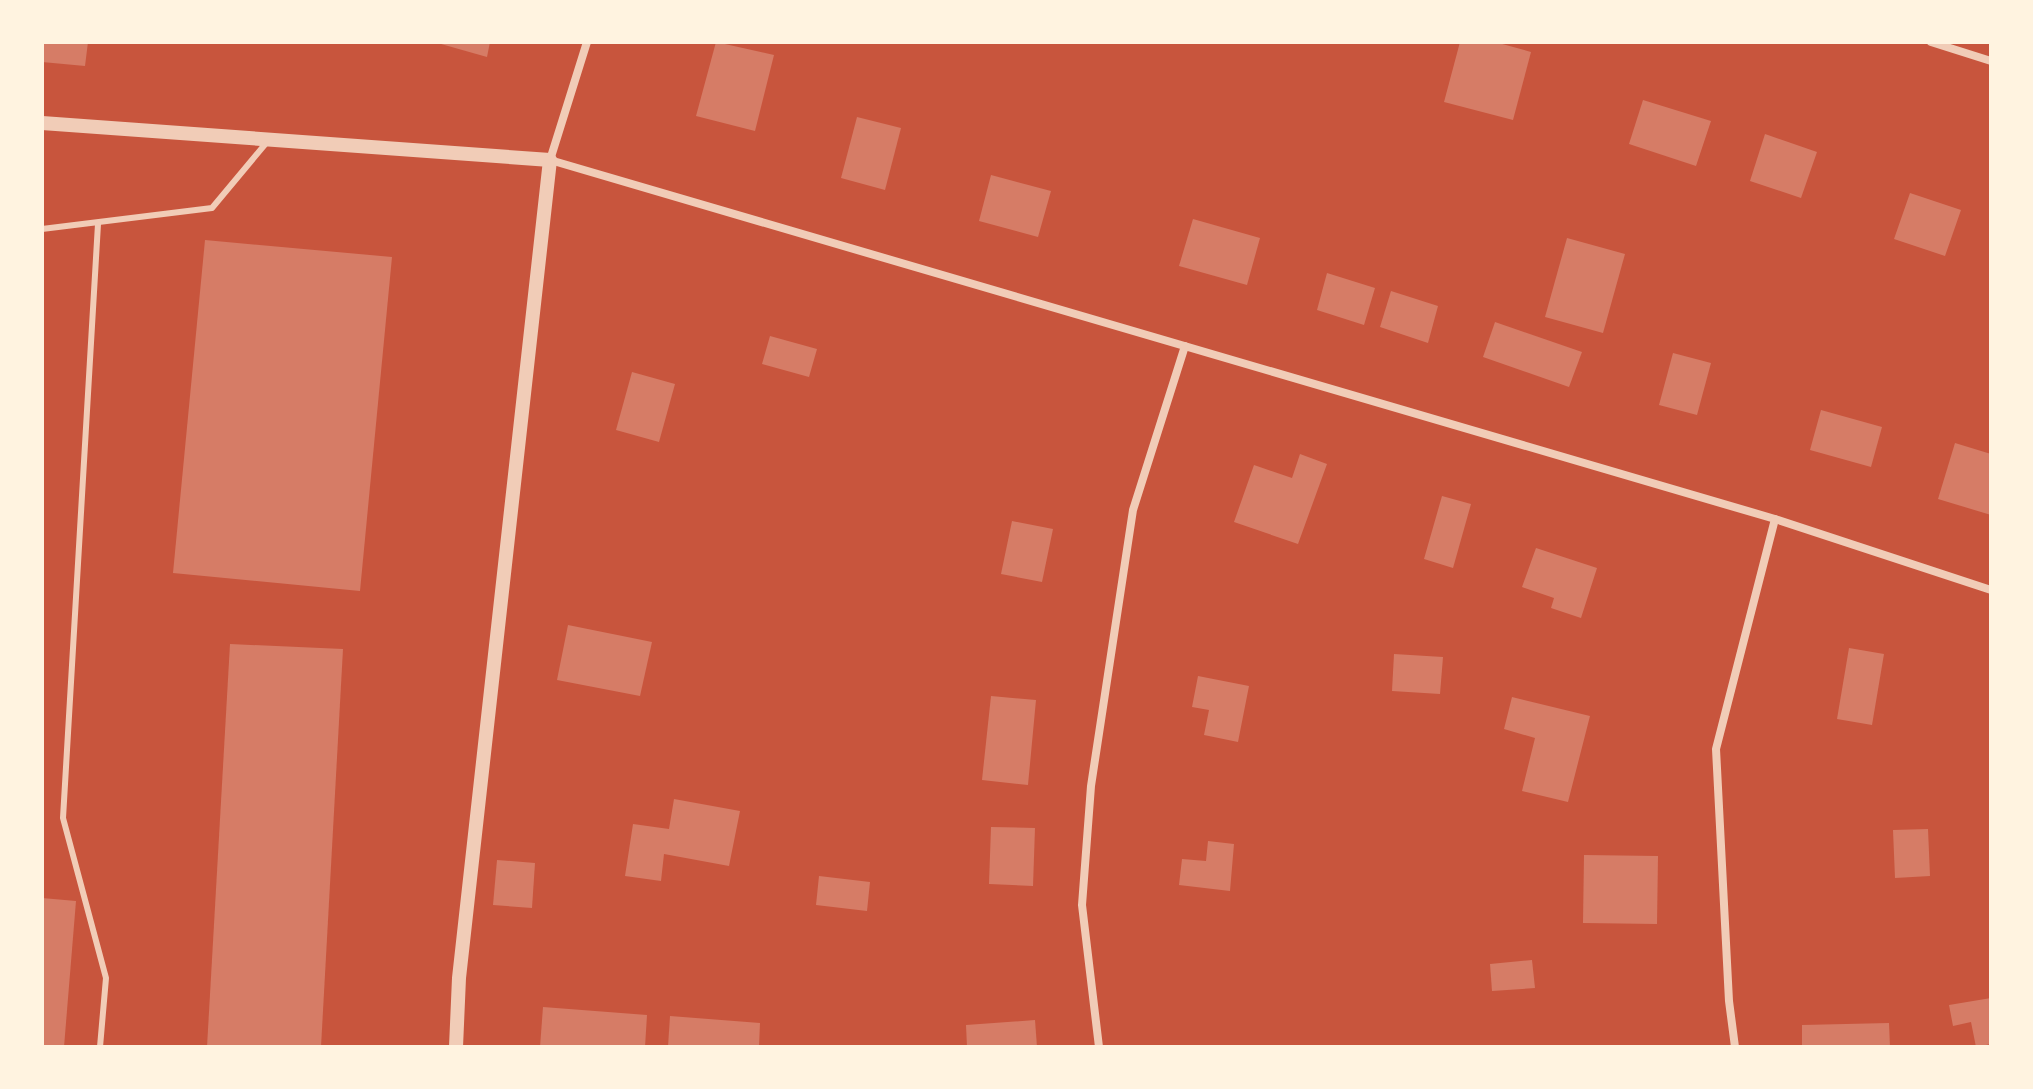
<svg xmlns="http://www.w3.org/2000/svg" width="2033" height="1089" viewBox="0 0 2033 1089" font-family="'Golos Text',sans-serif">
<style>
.building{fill:#d67c66}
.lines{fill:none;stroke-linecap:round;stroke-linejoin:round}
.service{stroke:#f1ccb7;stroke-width:6}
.minor{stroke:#f1ccb7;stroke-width:8}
.tertiary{stroke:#f1ccb7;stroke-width:14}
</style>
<rect width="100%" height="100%" fill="#c8553d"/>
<g class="building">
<path d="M 42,42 L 88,42 L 85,66 L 42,62 Z"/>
<path d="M 434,42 L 490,42 L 487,57 Z"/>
<path d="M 716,42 L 774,55 L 755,131 L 696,116 Z"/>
<path d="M 1460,42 L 1495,42 L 1531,52 L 1513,120 L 1444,102 Z"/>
<path d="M 1643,100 L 1711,121 L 1696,166 L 1629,144 Z"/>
<path d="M 857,117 L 901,128 L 885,190 L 841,178 Z"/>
<path d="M 1765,134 L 1817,152 L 1801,198 L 1750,181 Z"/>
<path d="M 991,175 L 1051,191 L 1038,237 L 979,221 Z"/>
<path d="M 1910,193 L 1961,210 L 1945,256 L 1894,239 Z"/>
<path d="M 1193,219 L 1260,238 L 1247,285 L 1179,266 Z"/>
<path d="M 1567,238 L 1625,254 L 1603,333 L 1545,317 Z"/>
<path d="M 205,240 L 392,257 L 360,591 L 173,573 Z"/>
<path d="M 1327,273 L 1375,288 L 1364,325 L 1317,310 Z"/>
<path d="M 1391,291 L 1438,306 L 1428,343 L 1380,327 Z"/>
<path d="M 1495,322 L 1582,352 L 1569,387 L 1483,357 Z"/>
<path d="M 770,336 L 817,349 L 809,377 L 762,364 Z"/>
<path d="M 1673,353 L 1711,363 L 1697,415 L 1659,405 Z"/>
<path d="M 632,372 L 675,384 L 659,442 L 616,430 Z"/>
<path d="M 1821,410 L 1882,427 L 1871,467 L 1810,450 Z"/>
<path d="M 1955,443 L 1991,454 L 1991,515 L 1938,499 Z"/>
<path d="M 1300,454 L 1327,464 L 1298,544 L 1234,522 L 1254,465 L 1292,478 Z"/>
<path d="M 1442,496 L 1471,504 L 1453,568 L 1424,559 Z"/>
<path d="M 1012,521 L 1053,529 L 1042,582 L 1001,574 Z"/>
<path d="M 1536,548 L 1597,568 L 1581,618 L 1551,608 L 1554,598 L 1522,587 Z"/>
<path d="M 568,625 L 652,642 L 640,696 L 557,680 Z"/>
<path d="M 230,644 L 343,649 L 321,1047 L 207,1047 Z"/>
<path d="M 1849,648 L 1884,654 L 1872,725 L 1837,719 Z"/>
<path d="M 1394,654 L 1443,657 L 1440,694 L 1392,691 Z"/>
<path d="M 1198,676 L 1249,686 L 1238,742 L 1204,735 L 1209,710 L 1192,707 Z"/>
<path d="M 991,696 L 1036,700 L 1028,785 L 982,780 Z"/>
<path d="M 1512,697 L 1590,716 L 1568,802 L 1522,791 L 1535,738 L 1504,729 Z"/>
<path d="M 674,799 L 740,811 L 729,866 L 664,854 L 661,881 L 625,876 L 633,824 L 669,829 Z"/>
<path d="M 991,827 L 1035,828 L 1033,886 L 989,884 Z"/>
<path d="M 1928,829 L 1930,876 L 1895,878 L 1893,830 Z"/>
<path d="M 1208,841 L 1234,844 L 1230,891 L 1179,885 L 1182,859 L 1206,861 Z"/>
<path d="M 1584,855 L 1658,856 L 1657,924 L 1583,923 Z"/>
<path d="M 497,860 L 535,863 L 532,908 L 493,905 Z"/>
<path d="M 819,876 L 870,882 L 867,911 L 816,905 Z"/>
<path d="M 42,898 L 76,901 L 64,1047 L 42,1047 Z"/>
<path d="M 1532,960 L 1535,988 L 1492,991 L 1490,964 Z"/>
<path d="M 1991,998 L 1991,1044 L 1976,1047 L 1971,1022 L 1953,1026 L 1949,1005 Z"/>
<path d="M 543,1007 L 647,1015 L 645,1047 L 540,1047 Z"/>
<path d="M 670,1016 L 760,1023 L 759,1047 L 668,1047 Z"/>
<path d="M 1035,1020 L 1037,1047 L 967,1047 L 966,1025 Z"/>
<path d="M 1889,1023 L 1890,1047 L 1802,1047 L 1802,1025 Z"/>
</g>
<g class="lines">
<g class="service">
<path d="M 98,224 L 63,818 L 106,978 L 100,1047"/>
<path d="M 42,229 L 212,208 L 267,142"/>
</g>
<g class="minor">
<path d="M 587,42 L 550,160 L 1775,519 L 1991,590"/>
<path d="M 1931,42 L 1991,61"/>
<path d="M 1099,1047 L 1082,905 L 1091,786 L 1133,510 L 1185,346"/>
<path d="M 1735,1047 L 1729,1001 L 1716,749 L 1775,519"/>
</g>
<path class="tertiary" d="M 42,123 L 550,160 L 459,978 L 456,1047"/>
</g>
<rect width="2033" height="1089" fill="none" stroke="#fff3e0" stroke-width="88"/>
</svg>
